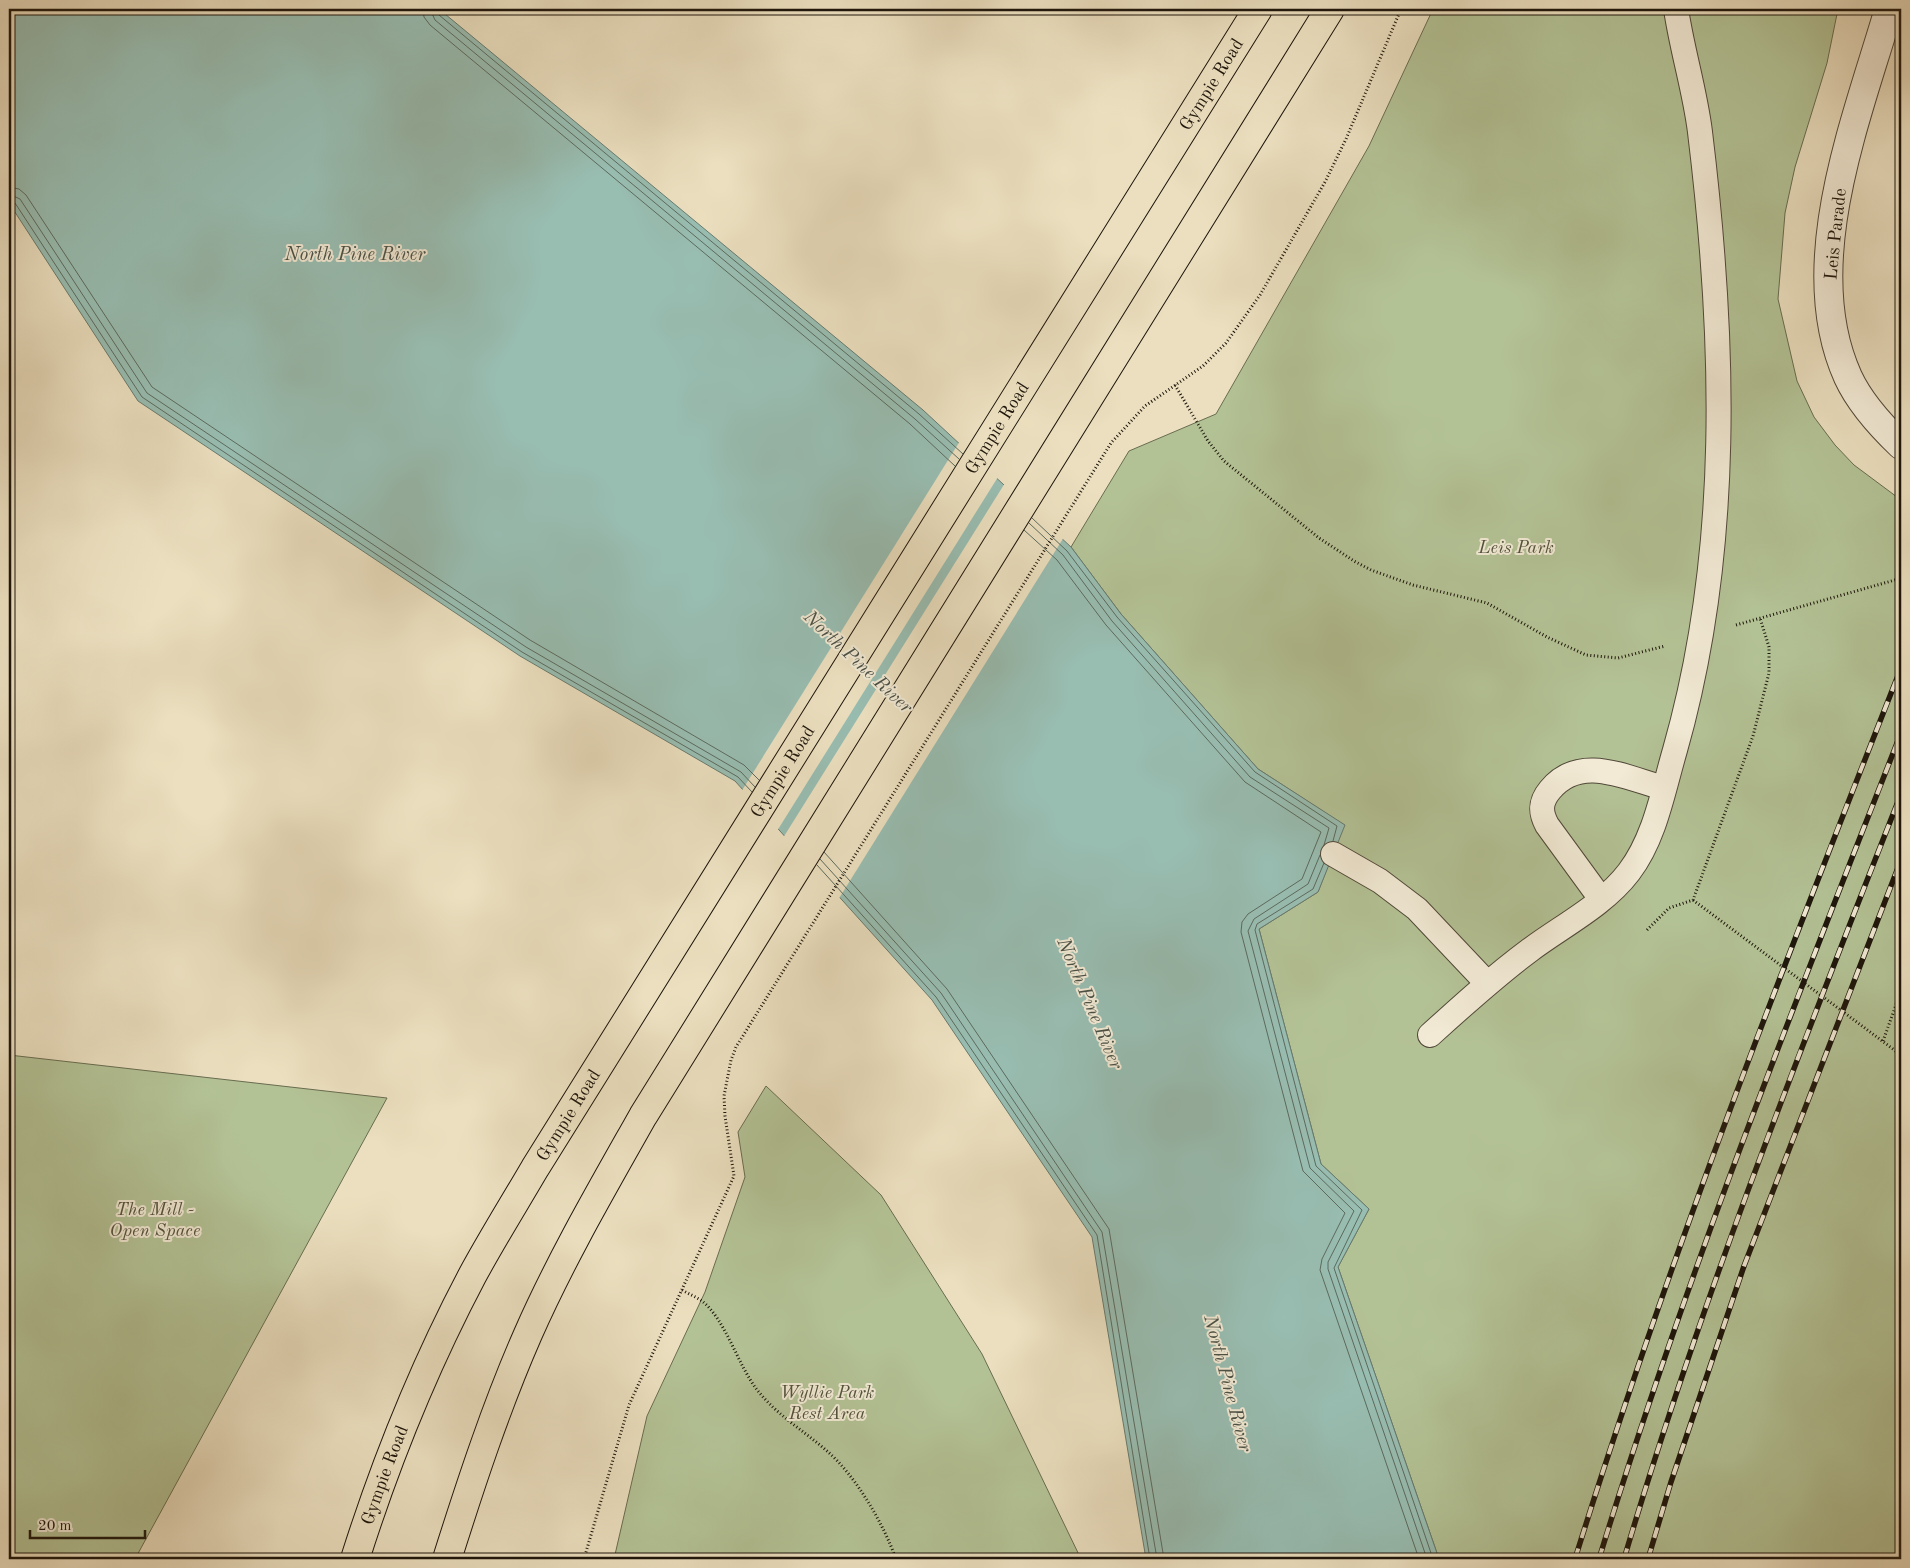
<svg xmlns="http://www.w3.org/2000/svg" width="1910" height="1568" viewBox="0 0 1910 1568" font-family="'Old Standard TT',serif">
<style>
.green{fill:#b3c295;stroke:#686c50}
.water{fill:#98bdb1;stroke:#677a6f}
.pier{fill:#ebdfbf}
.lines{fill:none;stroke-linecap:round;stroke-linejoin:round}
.shore{stroke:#5b6a5e;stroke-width:1}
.lane-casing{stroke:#514839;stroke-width:26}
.street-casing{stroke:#514839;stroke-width:30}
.highway-casing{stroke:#1e160c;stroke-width:30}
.path{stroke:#1e160c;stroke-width:3;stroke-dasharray:1 2.5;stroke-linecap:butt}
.lane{stroke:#f2ead5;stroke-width:24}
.street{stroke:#f2ead5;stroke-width:28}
.highway{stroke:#ebdfbf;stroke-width:28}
.rail-casing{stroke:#1e160c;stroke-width:5.5}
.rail{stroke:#f2ead5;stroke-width:4;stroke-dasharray:11;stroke-linecap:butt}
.labels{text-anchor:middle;stroke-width:4;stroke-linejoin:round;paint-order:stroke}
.street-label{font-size:18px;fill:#1e160c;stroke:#f2ead5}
.park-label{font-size:18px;font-style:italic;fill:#52523c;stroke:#f2ead5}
.water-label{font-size:19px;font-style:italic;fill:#495046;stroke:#f2ead5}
</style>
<rect width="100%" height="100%" fill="#ebdfbf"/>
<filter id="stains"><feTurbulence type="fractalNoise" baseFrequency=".004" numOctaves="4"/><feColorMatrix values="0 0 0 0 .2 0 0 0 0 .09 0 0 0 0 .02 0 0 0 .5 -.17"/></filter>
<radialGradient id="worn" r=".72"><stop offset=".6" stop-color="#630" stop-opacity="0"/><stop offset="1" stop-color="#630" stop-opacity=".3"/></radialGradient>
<g class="green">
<path d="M 1433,9 L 1838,9 L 1827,63 L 1795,167 L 1785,213 L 1778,299 L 1797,381 L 1814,417 L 1835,445 L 1854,465 L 1901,500 L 1901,1559 L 1439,1559 L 1338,1267 L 1369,1209 L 1321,1164 L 1259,929 L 1318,892 L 1344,825 L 1258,769 L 1121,614 L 1071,547 L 1129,451 L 1216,414 L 1369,146 Z"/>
<path d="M 9,1055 L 387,1098 L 135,1559 L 9,1559 Z"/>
<path d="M 766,1086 L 881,1195 L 982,1354 L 1081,1559 L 614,1559 L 647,1416 L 705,1292 L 745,1177 L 738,1132 Z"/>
</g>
<path class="water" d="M 9,9 L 439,9 L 923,410 L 1071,547 L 1121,614 L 1258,769 L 1345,825 L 1318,892 L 1259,929 L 1321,1164 L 1369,1209 L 1338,1267 L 1439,1559 L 1146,1559 L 1092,1237 L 932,1000 L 735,781 L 520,656 L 138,401 L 9,203 Z"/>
<g class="pier">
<path d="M 960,441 L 998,477 L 777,831 L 741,792 Z"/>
<path d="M 1005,483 L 1064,537 L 838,900 L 783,838 Z"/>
</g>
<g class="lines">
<g class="shore">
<path d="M 423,9 L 424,17 L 430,25 L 910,424 L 955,466"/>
<path d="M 430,9 L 435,20 L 915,419 L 959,459"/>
<path d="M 437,9 L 439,15 L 919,414 L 963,454"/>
<path d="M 9,187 L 19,189 L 26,195 L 152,387 L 530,640 L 744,765 L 759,780"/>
<path d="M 9,194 L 20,199 L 147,393 L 526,647 L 741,772 L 755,787"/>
<path d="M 9,201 L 15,203 L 142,397 L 522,652 L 738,777 L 752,792"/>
<path d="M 1032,518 L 1067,551 L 1117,617 L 1255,772 L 1337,826 L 1333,841"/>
<path d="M 1029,523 L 1063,555 L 1112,621 L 1250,777 L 1329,828 L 1324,845"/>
<path d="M 1024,530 L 1057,560 L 1106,625 L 1245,782 L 1321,832 L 1302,879 L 1248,914 L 1242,922 L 1241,932 L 1303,1171 L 1345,1213 L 1322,1259 L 1320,1270 L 1419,1559"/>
<path d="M 824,852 L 947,989 L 1109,1229 L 1164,1559"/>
<path d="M 1320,855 L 1308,884 L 1254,919 L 1248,931 L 1310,1168 L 1354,1211 L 1328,1262 L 1328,1269 L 1427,1559"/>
<path d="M 820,859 L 941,993 L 1102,1232 L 1157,1559"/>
<path d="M 1324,863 L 1313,889 L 1257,924 L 1255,930 L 1316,1166 L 1362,1210 L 1334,1268 L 1433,1559"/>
<path d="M 817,865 L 936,997 L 1097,1235 L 1150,1559"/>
</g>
<defs>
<g id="lane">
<path d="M 1333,854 L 1380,881 L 1417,909 L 1486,982"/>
<path d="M 1601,899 L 1547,825 C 1540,812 1540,802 1550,790 C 1580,753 1626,778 1664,788"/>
<path d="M 1430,1035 C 1463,1005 1495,976 1530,950 C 1562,926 1604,905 1629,872 C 1655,838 1663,791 1675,750 C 1732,550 1725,337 1700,132 C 1695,91 1682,50 1676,9"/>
</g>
<path id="street" d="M 1889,9 C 1857,119 1797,265 1848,377 C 1860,403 1880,425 1901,445"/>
<g id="highway">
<path id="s1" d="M 355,1559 C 386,1461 424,1367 472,1276 C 492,1239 514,1204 535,1168 L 1258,9"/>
<path d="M 447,1559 C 471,1483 496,1407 528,1334 C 561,1259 603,1187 643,1116 L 1330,9"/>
</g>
</defs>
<use href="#lane" class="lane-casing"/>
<use href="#street" class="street-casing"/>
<use href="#highway" class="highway-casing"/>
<g class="path">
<path d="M 1175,385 L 1208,441 L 1224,461 L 1319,538 L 1354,561 L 1371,570 L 1413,585 L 1487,603 L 1547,637 L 1586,655 L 1618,658 L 1665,646"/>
<path d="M 1736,625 L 1895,580 L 1901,580"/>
<path d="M 1693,900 L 1901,1055"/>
<path d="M 1647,930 L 1669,908 L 1693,900 L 1753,736 L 1769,673 L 1769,647 L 1760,618"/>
<path d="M 1883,1041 L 1901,991"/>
<path d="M 682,1290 C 689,1294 696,1297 702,1301 C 726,1320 738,1366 758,1391 C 777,1415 804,1431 827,1451 C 856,1476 883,1523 896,1559"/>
<path d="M 584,1559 L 629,1405 L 734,1176 L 725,1116 L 724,1096 L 731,1060 L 736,1047 L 1111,443 L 1145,406 L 1203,366 L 1226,343 L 1260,295 L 1325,182 L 1346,139 L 1401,9"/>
</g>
<use href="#lane" class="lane"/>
<use href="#street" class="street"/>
<use href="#highway" class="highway"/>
<defs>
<g id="rail">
<path d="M 1575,1559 C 1669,1257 1785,962 1901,668"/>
<path d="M 1599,1559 C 1685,1278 1794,1006 1901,733"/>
<path d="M 1624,1559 C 1701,1299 1802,1046 1901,794"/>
<path d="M 1648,1559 L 1671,1482 L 1744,1266 L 1901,860"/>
</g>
</defs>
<use href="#rail" class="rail-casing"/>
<use href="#rail" class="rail"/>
</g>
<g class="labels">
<g class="street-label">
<text dy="6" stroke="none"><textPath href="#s1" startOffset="1709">Gympie Road</textPath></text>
<text transform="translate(1835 234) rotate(-84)" y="6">Leis Parade</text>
<text dy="6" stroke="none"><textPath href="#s1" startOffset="1304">Gympie Road</textPath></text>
<text dy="6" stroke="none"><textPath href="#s1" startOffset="899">Gympie Road</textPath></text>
<text dy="6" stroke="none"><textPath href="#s1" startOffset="494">Gympie Road</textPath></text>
<text dy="6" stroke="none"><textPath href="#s1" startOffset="89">Gympie Road</textPath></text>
</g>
<g class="park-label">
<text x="1516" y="553">Leis Park</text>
<text x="155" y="1215">The Mill -<tspan x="155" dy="21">Open Space</tspan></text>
<text x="827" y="1398">Wyllie Park<tspan x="827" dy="21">Rest Area</tspan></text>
</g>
<g class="water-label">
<text x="355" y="260">North Pine River</text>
<text transform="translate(859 661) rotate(43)" y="7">North Pine River</text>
<text transform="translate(1091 1003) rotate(67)" y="7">North Pine River</text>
<text transform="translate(1229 1383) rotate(75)" y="7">North Pine River</text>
</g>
</g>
<rect width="1910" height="1568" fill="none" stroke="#ebdfbf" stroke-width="30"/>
<rect x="10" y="10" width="1890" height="1548" fill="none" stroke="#1e160c" stroke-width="2.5"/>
<rect x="15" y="15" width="1880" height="1538" fill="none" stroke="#1e160c"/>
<path d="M30 1530v8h115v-8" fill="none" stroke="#1e160c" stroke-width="2.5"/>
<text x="38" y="1530" font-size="15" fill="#1e160c" stroke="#f2ead5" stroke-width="4" paint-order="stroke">20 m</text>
<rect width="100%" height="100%" filter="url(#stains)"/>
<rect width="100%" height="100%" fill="url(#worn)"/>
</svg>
